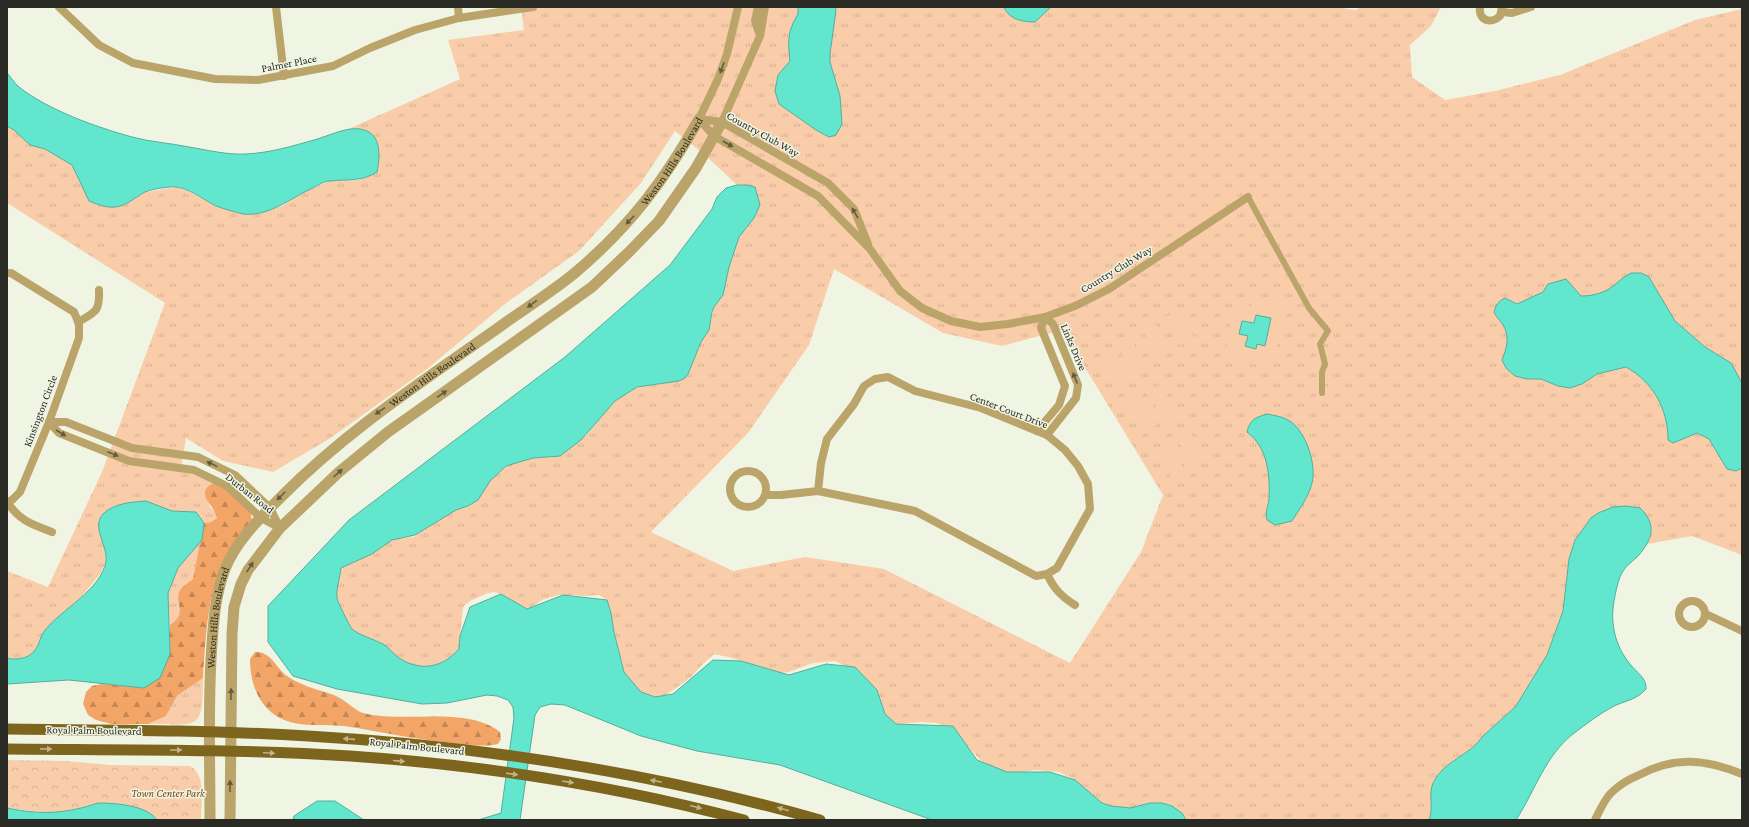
<svg xmlns="http://www.w3.org/2000/svg" width="1749" height="827" viewBox="0 0 1749 827" font-family="'Crimson Pro',serif">
<style>
.grass{fill:url(#grass-tufts);fill-rule:evenodd}
.forest{fill:url(#forest-firs)}
.park{fill:url(#park-crowns)}
.pitch{fill:#facdaa}
.water{fill:#63e6ce;stroke:#52ae9b}
.lines{fill:none;stroke-linecap:round;stroke-linejoin:round}
.pedestrian{stroke:#bba46a;stroke-width:6}
.minor{stroke:#bba46a;stroke-width:8}
.tertiary{stroke:#bba46a;stroke-width:11}
.primary{stroke:#7e651e;stroke-width:11}
.oneway{fill:#635b40}
.oneway2{fill:#bdb48a}
.labels{text-anchor:middle;stroke-width:3;stroke-linejoin:round;paint-order:stroke}
.street-label{font-size:11px;fill:#292b24;stroke:#f0f5e3}
.park-label{font-size:11px;font-style:italic;fill:#794719;stroke:#f0f5e3}
</style>
<defs>
<pattern id="grass-tufts" width="24" height="20" patternUnits="userSpaceOnUse"><rect width="24" height="20" fill="#facdaa"/><path d="M3 7l-1-3M5 7V3M7 7l1-3M15 17l-1-3M17 17v-4M19 17l1-3" fill="none" stroke="#d6b092"/></pattern>
<pattern id="forest-firs" width="22" height="20" patternUnits="userSpaceOnUse"><rect width="22" height="20" fill="#f2a566"/><path d="M5 1l3.5 6h-7zM16 11l3.5 6h-7z" fill="#c48754"/></pattern>
<pattern id="park-crowns" width="20" height="18" patternUnits="userSpaceOnUse"><rect width="20" height="18" fill="#facdaa"/><path d="M2 6a3 3 0 1 1 6 0M12 15a3 3 0 1 1 6 0" fill="none" stroke="#d6b092"/></pattern>
</defs>
<rect width="100%" height="100%" fill="#f0f5e3"/>
<g class="grass">
<path d="M 521,7 L 1342,7 L 1347,9 L 1356,10 L 1361,7 L 1441,7 L 1431,26 L 1410,45 L 1412,77 L 1445,100 L 1495,91 L 1560,75 L 1695,20 L 1742,9 L 1742,555 L 1692,536 L 1647,544 L 1651,535 L 1569,559 L 1563,611 L 1547,655 L 1516,706 L 1483,736 C 1471,755 1443,761 1433,783 C 1428,795 1434,808 1429,820 L 1186,820 L 1182,813 L 1172,806 L 1162,803 L 1150,803 L 1130,808 L 1111,806 L 1098,803 L 1071,778 L 1059,772 L 1036,770 L 1009,774 L 993,768 L 980,760 L 957,734 L 946,726 L 936,723 L 921,722 L 899,724 L 894,723 L 886,718 L 880,701 L 851,669 L 835,661 L 813,663 L 789,672 L 781,673 L 732,658 L 714,654 L 702,665 L 690,678 L 666,695 L 655,697 L 641,692 L 624,672 L 614,632 L 611,613 L 607,600 L 599,595 L 583,596 L 575,595 L 558,595 L 542,600 L 532,607 L 525,609 L 501,594 L 494,592 L 488,593 L 470,601 L 463,607 L 459,649 C 447,662 430,670 412,665 L 354,635 L 336,604 L 335,572 L 344,565 L 375,552 L 389,540 L 414,537 L 429,524 L 440,520 L 455,510 L 468,507 L 475,500 L 479,490 L 503,469 L 512,463 L 532,458 L 554,457 L 565,453 L 567,449 L 586,436 L 606,408 L 628,389 L 666,383 L 688,374 L 701,342 L 709,330 L 714,307 L 723,295 L 729,267 L 739,237 L 754,218 L 747,185 L 737,185 L 706,156 L 675,131 L 641,183 L 579,251 L 505,304 L 427,369 L 329,439 L 273,472 L 223,461 L 186,438 L 181,468 L 218,481 L 209,506 L 215,512 L 217,518 L 211,522 L 204,523 L 196,512 L 172,511 L 146,501 L 128,503 L 110,509 L 102,515 L 100,534 L 104,545 L 106,561 L 101,573 L 78,601 L 46,629 L 41,637 L 37,649 L 29,656 L 12,660 L 7,658 L 7,571 L 48,587 L 102,472 L 165,303 L 7,203 L 7,126 L 14,130 L 30,145 L 45,149 L 72,165 L 89,201 L 137,197 L 146,192 L 176,187 L 188,191 L 218,207 L 242,213 L 253,214 L 282,206 L 290,200 L 307,191 L 329,181 L 359,180 L 370,176 L 377,172 L 379,153 L 356,129 L 344,131 L 460,79 L 448,40 L 524,30 ZM 834,269 L 943,333 L 1002,346 L 1062,330 L 1163,495 L 1141,552 L 1070,663 L 884,569 L 805,557 L 733,571 L 651,532 L 748,433 L 809,345 Z"/>
<path d="M 202,540 L 193,579 C 188,583 181,590 179,597 C 175,610 188,613 170,625 L 168,593 L 178,568 Z"/>
<path d="M 203,678 C 203,733 198,724 148,724 L 166,716 L 177,696 Z"/>
</g>
<g class="forest">
<path d="M 218,481 L 250,510 L 252,520 C 245,530 236,539 230,550 C 207,588 206,634 203,678 L 177,696 L 166,716 L 148,724 L 111,724 L 96,720 L 88,715 L 83,704 L 86,692 L 92,686 L 102,684 L 144,688 L 170,654 L 170,625 C 189,612 173,605 180,590 C 183,586 189,582 193,579 L 204,523 L 211,522 L 217,518 C 213,502 191,492 218,481 Z"/>
<path d="M 255,652 C 271,651 276,668 287,676 C 294,681 302,684 309,687 C 319,691 329,692 338,697 C 346,701 356,711 363,713 C 404,724 466,705 500,732 L 501,739 L 498,744 C 486,747 474,745 462,744 C 422,741 383,732 344,726 C 323,724 300,728 280,718 C 258,707 250,682 250,659 Z"/>
</g>
<path class="park" d="M 7,760 L 66,761 L 110,765 L 190,766 C 207,775 201,804 201,820 L 157,820 L 155,817 L 98,803 L 60,813 L 41,812 L 7,808 Z"/>
<g class="pitch">
<path d="M 1260,299 L 1284,303 L 1276,353 L 1271,352 L 1268,366 L 1224,360 L 1231,319 Z"/>
<path d="M 1177,310 L 1194,337 L 1181,345 L 1164,318 Z"/>
<path d="M 1156,324 L 1173,351 L 1161,359 L 1143,332 Z"/>
<path d="M 1131,339 L 1148,366 L 1135,374 L 1118,348 Z"/>
<path d="M 1110,353 L 1127,380 L 1114,388 L 1097,361 Z"/>
<path d="M 1160,385 L 1177,412 L 1165,420 L 1147,394 Z"/>
<path d="M 1140,398 L 1157,425 L 1144,433 L 1127,406 Z"/>
<path d="M 1189,431 L 1207,458 L 1194,466 L 1177,439 Z"/>
<path d="M 1168,445 L 1186,472 L 1173,480 L 1156,453 Z"/>
</g>
<g class="water">
<path d="M 798,7 L 835,7 L 836,10 L 830,54 L 830,62 L 840,96 L 842,124 L 836,135 L 829,137 L 816,130 L 779,104 L 775,91 L 778,75 L 790,61 C 788,41 787,32 798,14 Z"/>
<path d="M 1004,7 L 1051,7 L 1035,22 C 1024,22 1009,20 1004,7 Z"/>
<path d="M 7,73 C 11,77 14,83 19,87 C 48,110 96,127 132,137 C 150,142 170,143 189,147 C 207,150 227,155 246,154 C 269,153 293,146 314,140 C 329,136 349,125 364,130 C 382,135 380,158 377,172 C 362,182 347,179 330,181 C 324,181 318,185 313,188 C 290,198 269,217 243,214 C 235,212 224,209 216,206 C 202,199 186,185 169,187 C 161,188 152,189 145,192 C 135,197 127,206 115,207 C 106,208 97,204 89,201 L 72,165 L 45,149 L 30,145 L 14,130 L 7,126 Z"/>
<path d="M 737,185 L 747,185 L 755,187 L 760,205 L 754,218 L 739,237 L 729,267 L 723,295 L 714,307 L 712,312 L 709,330 L 701,342 L 688,374 L 685,378 L 679,381 L 637,387 L 615,401 L 581,440 L 560,456 L 533,458 L 506,466 L 490,481 L 478,500 L 468,506 L 456,510 L 415,535 L 392,540 L 372,554 L 341,568 C 340,577 336,589 337,598 C 338,603 349,625 352,629 C 357,634 375,640 383,644 C 389,647 393,654 399,658 C 421,672 442,668 459,649 L 460,636 L 470,607 L 501,594 L 527,609 L 563,595 L 607,600 L 611,613 L 614,632 L 624,672 L 641,692 L 655,697 L 673,694 L 713,660 L 741,661 L 789,675 L 826,664 L 855,667 L 877,690 L 885,714 L 896,724 L 953,726 L 977,760 L 1007,772 L 1050,772 L 1075,780 L 1102,803 L 1111,806 L 1130,808 L 1150,803 L 1162,803 L 1172,806 L 1182,813 L 1186,820 L 932,820 L 780,765 L 697,751 L 641,736 L 565,705 L 551,704 L 540,707 L 535,715 L 520,820 L 478,820 L 501,813 L 514,718 L 513,707 L 508,700 L 497,696 L 487,695 L 447,703 L 422,704 L 337,689 L 293,676 L 268,642 L 268,606 L 349,520 L 565,357 L 670,265 L 712,209 L 717,197 L 726,188 Z"/>
<path d="M 1631,273 L 1641,273 L 1649,277 L 1675,321 L 1705,347 L 1731,363 L 1742,383 L 1742,468 L 1736,471 L 1727,469 L 1709,439 L 1697,433 L 1673,443 L 1668,440 C 1668,409 1653,382 1626,367 L 1597,374 L 1582,384 L 1570,388 L 1558,386 L 1541,379 L 1527,379 L 1515,376 L 1506,368 L 1502,360 C 1507,348 1510,336 1503,325 C 1500,320 1496,317 1494,312 C 1496,304 1499,301 1505,298 L 1517,304 L 1543,292 L 1548,284 L 1566,279 L 1581,296 C 1591,296 1600,294 1609,289 C 1617,284 1622,277 1631,273 Z"/>
<path d="M 1256,315 L 1271,318 L 1265,346 L 1257,344 L 1256,349 L 1245,346 L 1248,336 L 1239,334 L 1242,321 L 1254,323 Z"/>
<path d="M 1268,414 C 1274,416 1281,416 1286,419 C 1305,427 1317,464 1312,483 C 1309,496 1299,510 1292,521 L 1275,525 L 1267,520 C 1265,508 1268,509 1269,499 C 1270,474 1268,448 1247,432 C 1250,419 1256,417 1268,414 Z"/>
<path d="M 146,501 L 172,511 L 196,512 L 204,523 L 202,540 L 178,568 L 168,593 L 170,654 L 160,678 L 144,688 L 69,680 L 7,684 L 7,658 C 13,660 24,659 30,655 C 41,647 38,638 46,629 C 61,610 102,589 106,561 C 108,546 91,527 103,514 C 114,503 132,502 146,501 Z"/>
<path d="M 1626,506 L 1640,508 C 1657,524 1653,539 1638,556 C 1633,561 1627,565 1623,571 C 1618,579 1616,591 1614,601 C 1610,623 1615,646 1630,664 C 1636,672 1647,678 1646,689 C 1638,699 1625,701 1614,706 C 1599,714 1586,724 1573,734 C 1545,756 1535,791 1516,820 L 1429,820 C 1434,808 1428,795 1433,783 C 1443,761 1471,755 1483,736 L 1516,706 L 1547,655 L 1563,611 L 1569,559 L 1575,540 L 1591,518 L 1598,513 L 1613,507 Z"/>
<path d="M 317,801 L 335,801 L 364,820 L 293,820 L 294,816 Z"/>
<path d="M 98,803 C 114,803 147,805 157,820 L 7,820 L 7,808 C 41,815 65,814 98,803 Z"/>
</g>
<g class="lines">
<path class="pedestrian" d="M 1248,197 L 1309,308 L 1328,331 L 1320,344 L 1325,364 L 1322,372 L 1322,393"/>
<g class="minor">
<path d="M 59,7 L 99,45 L 133,63 L 215,79 L 258,80 L 333,66 L 370,48 L 415,30 L 459,18 L 533,7"/>
<path d="M 276,7 L 284,76"/>
<path d="M 458,7 L 459,18"/>
<path d="M 758,7 L 755,21 L 759,33"/>
<path d="M 1480,7 C 1478,20 1491,25 1500,16 L 1502,7"/>
<path d="M 1502,12 L 1512,13 L 1531,7"/>
<path d="M 699,119 L 714,136 L 818,196 L 870,249 L 900,291 L 922,308 L 951,321 L 980,327 L 1008,324 L 1045,317 L 1075,306 L 1109,289 L 1248,197"/>
<path d="M 699,119 L 722,122 L 828,183 L 854,209 L 868,244"/>
<path d="M 699,119 L 718,79 L 727,54 L 738,7"/>
<path d="M 722,122 L 760,36 L 765,7"/>
<path d="M 7,273 L 11,273 L 74,312 L 79,324 L 79,338 L 49,422 L 20,492 L 12,500 L 7,502"/>
<path d="M 78,322 C 96,312 100,311 99,290"/>
<path d="M 49,422 L 66,422 L 132,448 L 198,457 L 235,475 L 270,508 L 280,528"/>
<path d="M 49,422 L 59,433 L 129,461 L 194,470 L 227,486 L 261,518 L 280,528"/>
<path d="M 1037,431 L 1059,405 L 1065,386 L 1041,328 L 1045,317 L 1053,324 L 1078,385 L 1076,398 L 1047,435"/>
<circle cx="748" cy="489" r="18"/>
<path d="M 766,495 L 781,495 L 818,491 L 915,511 L 1036,576 L 1047,574 L 1057,568 L 1090,509 L 1088,484 L 1078,466 L 1065,450 L 1047,435 L 981,408 L 915,391 L 888,377 L 875,379 L 864,386 L 854,404 L 827,439 L 821,463 L 818,491"/>
<path d="M 7,502 C 20,521 31,524 52,532"/>
<path d="M 1047,574 C 1054,589 1062,597 1075,605"/>
<circle cx="1692" cy="614" r="13"/>
<path d="M 1706,614 L 1742,631"/>
<path d="M 1595,820 C 1599,812 1604,800 1611,793 C 1618,786 1629,779 1639,775 C 1675,756 1705,759 1742,774"/>
</g>
<g class="tertiary">
<path id="s1" d="M 210,820 C 210,766 208,713 211,659 C 213,629 214,598 225,569 C 236,541 260,518 281,497 C 346,431 423,381 498,328 C 524,309 552,292 576,272 C 630,226 665,180 699,119"/>
<path d="M 230,820 L 232,634 L 234,607 L 241,584 L 248,570 L 280,528 L 339,472 L 388,432 L 592,287 L 629,252 L 659,221 L 696,168 L 722,122"/>
</g>
<g class="primary">
<path d="M 7,729 C 107,730 208,730 308,736 C 481,746 654,773 820,820"/>
<path d="M 7,749 C 121,750 236,749 350,756 C 482,765 616,786 744,820"/>
</g>
</g>
<defs><path id="oneway-solid" d="M-6-.8H1V-3.2L6.5 0L1 3.2V.8H-6Z"/></defs>
<g class="oneway">
<use href="#oneway-solid" transform="translate(722 68) rotate(110)"/>
<use href="#oneway-solid" transform="translate(728 144) rotate(30)"/>
<use href="#oneway-solid" transform="translate(855 213) rotate(-120)"/>
<use href="#oneway-solid" transform="translate(630 220) rotate(134)"/>
<use href="#oneway-solid" transform="translate(532 304) rotate(144)"/>
<use href="#oneway-solid" transform="translate(1075 378) rotate(-112)"/>
<use href="#oneway-solid" transform="translate(442 394) rotate(-35)"/>
<use href="#oneway-solid" transform="translate(380 411) rotate(145)"/>
<use href="#oneway-solid" transform="translate(61 433) rotate(32)"/>
<use href="#oneway-solid" transform="translate(113 454) rotate(22)"/>
<use href="#oneway-solid" transform="translate(212 464) rotate(-154)"/>
<use href="#oneway-solid" transform="translate(338 473) rotate(-42)"/>
<use href="#oneway-solid" transform="translate(281 496) rotate(135)"/>
<use href="#oneway-solid" transform="translate(250 567) rotate(-57)"/>
<use href="#oneway-solid" transform="translate(231 694) rotate(-89)"/>
<use href="#oneway-solid" transform="translate(230 786) rotate(-90)"/>
</g>
<g class="oneway2">
<use href="#oneway-solid" transform="translate(349 739) rotate(-176)"/>
<use href="#oneway-solid" transform="translate(46 749) rotate(1)"/>
<use href="#oneway-solid" transform="translate(176 750)"/>
<use href="#oneway-solid" transform="translate(269 753) rotate(2)"/>
<use href="#oneway-solid" transform="translate(399 761) rotate(5)"/>
<use href="#oneway-solid" transform="translate(512 774) rotate(8)"/>
<use href="#oneway-solid" transform="translate(656 781) rotate(-168)"/>
<use href="#oneway-solid" transform="translate(568 782) rotate(9)"/>
<use href="#oneway-solid" transform="translate(696 807) rotate(15)"/>
<use href="#oneway-solid" transform="translate(783 809) rotate(-164)"/>
</g>
<g class="labels">
<g class="street-label">
<text transform="translate(289 63) rotate(-11)" y="4">Palmer Place</text>
<text transform="translate(763 134) rotate(29)" y="4">Country Club Way</text>
<text dy="4" stroke="none"><textPath href="#s1" startOffset="863">Weston Hills Boulevard</textPath></text>
<text transform="translate(1116 269) rotate(-31)" y="4">Country Club Way</text>
<text transform="translate(1074 347) rotate(67)" y="4">Links Drive</text>
<text dy="4" stroke="none"><textPath href="#s1" startOffset="539">Weston Hills Boulevard</textPath></text>
<text transform="translate(1009 410) rotate(21)" y="4">Center Court Drive</text>
<text transform="translate(40 411) rotate(-69)" y="4">Kinsington Circle</text>
<text transform="translate(250 493) rotate(38)" y="4">Durban Road</text>
<text dy="4" stroke="none"><textPath href="#s1" startOffset="203">Weston Hills Boulevard</textPath></text>
<text transform="translate(94 730) rotate(1)" y="4">Royal Palm Boulevard</text>
<text transform="translate(417 746) rotate(6)" y="4">Royal Palm Boulevard</text>
</g>
<g class="park-label">
<text x="168" y="797">Town Center Park</text>
</g>
</g>
<rect width="1749" height="827" fill="none" stroke="#292b24" stroke-width="16"/>
</svg>
